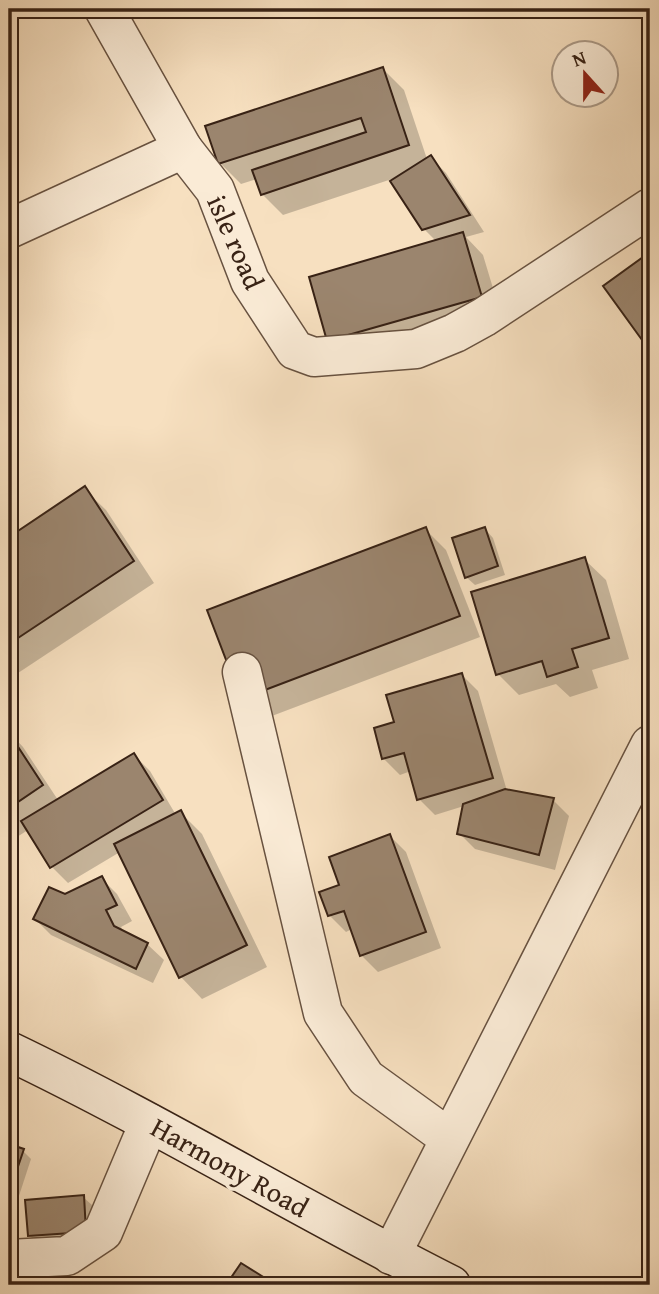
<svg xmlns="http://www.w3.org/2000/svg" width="659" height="1294" viewBox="0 0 659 1294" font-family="'Gentium Book Plus',serif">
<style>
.shadow{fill:#0003}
.building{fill:#9b856e;stroke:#382215;stroke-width:2}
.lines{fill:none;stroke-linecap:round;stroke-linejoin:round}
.street-casing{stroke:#685240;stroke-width:41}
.secondary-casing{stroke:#382215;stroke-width:41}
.street{stroke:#faebd6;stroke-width:38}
.secondary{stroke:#faebd6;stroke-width:38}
.labels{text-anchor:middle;stroke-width:7;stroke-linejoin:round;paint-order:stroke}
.street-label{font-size:28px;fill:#382215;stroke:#faebd6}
</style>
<rect width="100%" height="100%" fill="#f7e0c0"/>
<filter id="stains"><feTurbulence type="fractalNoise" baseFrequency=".00286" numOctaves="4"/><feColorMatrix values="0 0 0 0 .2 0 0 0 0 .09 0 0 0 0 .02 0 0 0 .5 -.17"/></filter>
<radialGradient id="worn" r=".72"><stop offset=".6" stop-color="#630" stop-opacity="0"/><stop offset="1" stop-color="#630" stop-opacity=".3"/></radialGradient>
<g class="shadow">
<path d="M 383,69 L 404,90 L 427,159 L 430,157 L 446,173 L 484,232 L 466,237 L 483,255 L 502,318 L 350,362 L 311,278 L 436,241 L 424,229 L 398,177 L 283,215 L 262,194 L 257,179 L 241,184 L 220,163 Z"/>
<path d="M 84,489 L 106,510 L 154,583 L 9,679 L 9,539 Z"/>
<path d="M 425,529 L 446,550 L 480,637 L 264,719 L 243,698 Z"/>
<path d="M 485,529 L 493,538 L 505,575 L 475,585 L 466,577 Z"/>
<path d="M 584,559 L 606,580 L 629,659 L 592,670 L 598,688 L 570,697 L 556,684 L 519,695 L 498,674 Z"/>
<path d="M 462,675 L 478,691 L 507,791 L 553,800 L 569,816 L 555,870 L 475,849 L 459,833 L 464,806 L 435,815 L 419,799 L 411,771 L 400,775 L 384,759 L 376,729 L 397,724 Z"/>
<path d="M 9,732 L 23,747 L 58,800 L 134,755 L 150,771 L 176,815 L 181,813 L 202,834 L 267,967 L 202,999 L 181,977 L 120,852 L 68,883 L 52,867 L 28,830 L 9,842 Z"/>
<path d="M 390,836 L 406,852 L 441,948 L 378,972 L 362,956 L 352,929 L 346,932 L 329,915 Z"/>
<path d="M 101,878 L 117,894 L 132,921 L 121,927 L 124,933 L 147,944 L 164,960 L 153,983 L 51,935 L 35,919 L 65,896 Z"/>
<path d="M 9,1146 L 23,1151 L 31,1159 L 17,1202 L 9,1199 Z"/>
<path d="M 83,1197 L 92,1205 L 94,1240 L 38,1244 L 29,1235 Z"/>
</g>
<g class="building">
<path d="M 383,67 L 409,145 L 261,195 L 252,170 L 366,132 L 361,118 L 218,164 L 205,126 Z"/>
<path d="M 431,155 L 470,215 L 422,230 L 390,181 Z"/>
<path d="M 463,232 L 482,297 L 327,341 L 309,277 Z"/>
<path d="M 650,252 L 650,351 L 603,286 Z"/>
<path d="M 85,486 L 134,561 L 9,644 L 9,537 Z"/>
<path d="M 426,527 L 460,616 L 241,699 L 207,610 Z"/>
<path d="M 485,527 L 498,566 L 465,578 L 452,538 Z"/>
<path d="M 585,557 L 609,638 L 572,649 L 578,667 L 547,677 L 542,661 L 496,675 L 471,592 Z"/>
<path d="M 462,673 L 493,778 L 417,800 L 404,753 L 382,759 L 374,728 L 394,722 L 386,695 Z"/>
<path d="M 9,733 L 43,785 L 9,808 Z"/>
<path d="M 134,753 L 163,800 L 50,868 L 21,821 Z"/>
<path d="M 505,789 L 554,798 L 539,855 L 457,834 L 463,804 Z"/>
<path d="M 181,810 L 247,945 L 179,978 L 114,844 Z"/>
<path d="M 390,834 L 426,932 L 360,956 L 344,911 L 328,916 L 319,892 L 339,885 L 329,857 Z"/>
<path d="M 102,876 L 117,905 L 106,910 L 114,926 L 148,943 L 136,969 L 33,919 L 49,887 L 65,894 Z"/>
<path d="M 9,1144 L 24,1149 L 9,1193 Z"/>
<path d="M 84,1195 L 86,1232 L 28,1236 L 25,1200 Z"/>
<path d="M 241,1263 L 276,1285 L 226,1285 Z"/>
</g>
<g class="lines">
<defs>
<g id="street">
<path d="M 104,9 L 183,149 L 215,190 L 250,281 L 295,350 L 314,357 L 416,349 L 455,333 L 484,317 L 650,208"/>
<path d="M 9,229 L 183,149"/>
<path d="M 242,672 L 323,1013 L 366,1078 L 449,1138"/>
<path d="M 391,1255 L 650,745"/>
<path d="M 9,1259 L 67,1256 L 103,1232 L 149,1123"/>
</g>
<path id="secondary" d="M 9,1051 C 159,1123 302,1210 451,1285"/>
</defs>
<use href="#street" class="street-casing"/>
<use href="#secondary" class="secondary-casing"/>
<use href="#street" class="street"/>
<use href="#secondary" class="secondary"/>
</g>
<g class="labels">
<g class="street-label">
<text transform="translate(236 242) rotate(66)" y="10">isle road</text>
<text transform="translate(230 1167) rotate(29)" y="10">Harmony Road</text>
</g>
</g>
<rect width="659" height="1294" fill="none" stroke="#f7e0c0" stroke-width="35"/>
<rect x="10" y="10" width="638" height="1273" fill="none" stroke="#382215" stroke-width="3.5"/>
<rect x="18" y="18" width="624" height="1259" fill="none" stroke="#382215" stroke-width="2"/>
<g transform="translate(585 74) rotate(339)"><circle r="33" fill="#faebd6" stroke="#ac9b89" stroke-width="2"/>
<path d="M0-5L12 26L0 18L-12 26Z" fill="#8f2418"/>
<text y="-10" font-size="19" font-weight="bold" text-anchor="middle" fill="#382215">N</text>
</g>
<rect width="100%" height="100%" filter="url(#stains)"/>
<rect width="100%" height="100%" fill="url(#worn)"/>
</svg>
